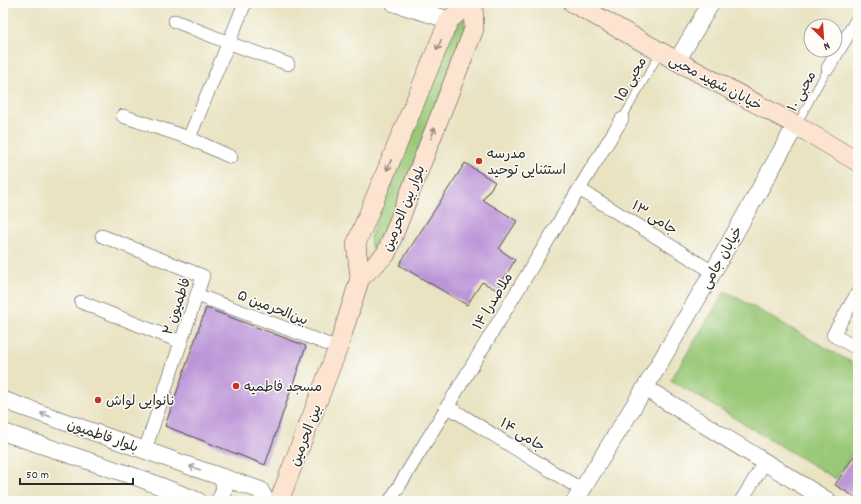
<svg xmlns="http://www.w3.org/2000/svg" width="861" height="504" viewBox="0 0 861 504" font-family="Dekko,'Playpen Sans Arabic',sans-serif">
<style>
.green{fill:#99c876;stroke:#627a50}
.building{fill:#bc95d8}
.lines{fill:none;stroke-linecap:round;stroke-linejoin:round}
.service-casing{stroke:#484742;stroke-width:8}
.minor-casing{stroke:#484742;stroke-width:14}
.tertiary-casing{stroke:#484742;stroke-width:18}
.secondary-casing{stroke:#484742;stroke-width:20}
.service{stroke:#fff;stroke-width:7}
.minor{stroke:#fff;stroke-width:13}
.tertiary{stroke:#fff;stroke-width:17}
.secondary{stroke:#fde4d1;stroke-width:19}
.oneway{stroke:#94887e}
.oneway2{stroke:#a0a0a0}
.poi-dot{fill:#c8321e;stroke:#fdfcf7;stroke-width:1.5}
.labels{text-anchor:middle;stroke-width:3;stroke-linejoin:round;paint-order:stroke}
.street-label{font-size:14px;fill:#2b2b2b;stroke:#fdfcf7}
.poi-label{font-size:14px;fill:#2b2b2b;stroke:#fdfcf7;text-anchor:start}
</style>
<rect width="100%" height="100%" fill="#fdfcf7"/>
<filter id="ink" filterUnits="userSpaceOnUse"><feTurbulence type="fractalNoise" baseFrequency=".025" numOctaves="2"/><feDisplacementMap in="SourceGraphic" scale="8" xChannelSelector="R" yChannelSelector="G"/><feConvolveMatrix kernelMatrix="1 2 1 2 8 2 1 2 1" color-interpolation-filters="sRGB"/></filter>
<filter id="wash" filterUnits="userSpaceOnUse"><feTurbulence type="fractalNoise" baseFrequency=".012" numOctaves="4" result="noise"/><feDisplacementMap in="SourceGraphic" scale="16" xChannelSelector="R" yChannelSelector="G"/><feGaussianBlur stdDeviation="0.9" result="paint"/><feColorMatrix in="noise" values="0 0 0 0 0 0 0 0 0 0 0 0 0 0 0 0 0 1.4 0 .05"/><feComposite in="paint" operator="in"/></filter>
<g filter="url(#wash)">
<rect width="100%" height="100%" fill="#e9e3c2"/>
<g class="green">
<path d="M 464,18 L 466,33 L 382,241 L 372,250 L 370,237 L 453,27 Z"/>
<path d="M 725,291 L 858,366 L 858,445 L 836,479 L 671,380 Z"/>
</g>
<g id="blocks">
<g class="building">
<path d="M 465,163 L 495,182 L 483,200 L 517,221 L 499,249 L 515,260 L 497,290 L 482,282 L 467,305 L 399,265 Z"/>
<path d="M 206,308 L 306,346 L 265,465 L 165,426 Z"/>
<path d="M 854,456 L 858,459 L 858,499 L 835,485 Z"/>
</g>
</g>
</g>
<g filter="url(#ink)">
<use href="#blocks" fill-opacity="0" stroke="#484742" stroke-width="1"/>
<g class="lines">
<defs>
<g id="service">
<path d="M 622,119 L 660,53"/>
<path d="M 797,124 L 828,68"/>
</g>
<g id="minor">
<path d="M 175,21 L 229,43 L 288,64"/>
<path d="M 828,68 L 858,18"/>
<path d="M 123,116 L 189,138 L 231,157"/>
<path d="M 189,138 L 245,3"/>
<path d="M 579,189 L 713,272"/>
<path d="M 102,236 L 203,276 L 145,450"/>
<path d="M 858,292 L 833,335 L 858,349"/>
<path d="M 197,295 L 338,348"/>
<path d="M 81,302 L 181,342"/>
<path d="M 447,406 L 582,490"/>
<path d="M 390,501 L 579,189 L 622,119"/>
<path d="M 741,501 L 765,462"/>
</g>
<g id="tertiary">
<path d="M 394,3 L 449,20"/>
<path d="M 677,61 L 711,3"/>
<path d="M 645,388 L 828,501"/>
<path d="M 3,400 L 195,468 L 260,490 L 266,501"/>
<path d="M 3,432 L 142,479 L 198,501"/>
<path d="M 219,501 C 225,494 225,486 224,478"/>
<path d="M 575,501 L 645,388 L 713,272 L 796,125"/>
</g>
<g id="secondary">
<path d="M 573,3 L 677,61 L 796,125 L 858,162"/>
<path d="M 360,278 L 386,254 L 474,29 L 473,3"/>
<path d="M 279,501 L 338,348 L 360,278 L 356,244 L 449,20 L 469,3"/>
</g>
</defs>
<use href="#service" class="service-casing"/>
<use href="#minor" class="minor-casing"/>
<use href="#tertiary" class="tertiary-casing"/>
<use href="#secondary" class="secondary-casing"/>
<use href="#service" class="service"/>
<use href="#minor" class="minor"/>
<use href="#tertiary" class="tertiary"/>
<use href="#secondary" class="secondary"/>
</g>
<defs><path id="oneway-shaft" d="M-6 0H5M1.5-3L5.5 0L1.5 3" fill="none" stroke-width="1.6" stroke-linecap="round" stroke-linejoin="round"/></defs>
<g class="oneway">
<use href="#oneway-shaft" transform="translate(439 45) rotate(113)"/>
<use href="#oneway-shaft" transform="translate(433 133) rotate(-69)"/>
<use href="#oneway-shaft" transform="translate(389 165) rotate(113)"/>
</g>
<g class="oneway2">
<use href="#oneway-shaft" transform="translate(46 415) rotate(-161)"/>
<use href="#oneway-shaft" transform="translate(195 468) rotate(-161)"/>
</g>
</g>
<g class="poi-dot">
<circle cx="479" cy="161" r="4"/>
<circle cx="236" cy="386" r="4"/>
<circle cx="98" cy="400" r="4"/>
</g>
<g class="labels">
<g class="street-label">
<text transform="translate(630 79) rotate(-60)" y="5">محبی ۱۵</text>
<text transform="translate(716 82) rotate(28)" y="5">خیابان شهید محبی</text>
<text transform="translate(801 91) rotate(-61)" y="5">محبی ۱۰</text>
<text transform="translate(403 208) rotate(-68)" y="5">بلوار بین الحرمین</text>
<text transform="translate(655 217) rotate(32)" y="5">جامی ۱۳</text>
<text transform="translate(721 257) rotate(-60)" y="5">خیابان جامی</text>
<text transform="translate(492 301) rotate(-59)" y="5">ملاصدرا ۱۴</text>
<text transform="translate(176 306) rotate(-71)" y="5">فاطمیون ۲</text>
<text transform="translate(273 307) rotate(21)" y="5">بین‌الحرمین ۵</text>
<text transform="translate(523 434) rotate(32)" y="5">جامی ۱۴</text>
<text transform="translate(103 435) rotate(19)" y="5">بلوار فاطمیون</text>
<text transform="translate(305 435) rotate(-69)" y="5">بین الحرمین</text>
</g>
<g class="poi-label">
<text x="487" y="158">مدرسه<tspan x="487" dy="16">استثنایی توحید</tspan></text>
<text x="244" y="391">مسجد فاطمیه</text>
<text x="106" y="405">نانوایی لواش</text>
</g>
</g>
<rect width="861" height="504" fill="none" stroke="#fdfcf7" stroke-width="16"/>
<g transform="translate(823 38) rotate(155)"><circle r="19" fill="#fdfcf7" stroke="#a9a8a5"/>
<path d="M0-3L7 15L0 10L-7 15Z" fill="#c8321e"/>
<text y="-6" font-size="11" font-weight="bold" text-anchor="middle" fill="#2b2b2b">N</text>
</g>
<path d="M20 478v6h113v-6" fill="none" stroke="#2b2b2b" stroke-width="2"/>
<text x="26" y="478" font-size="12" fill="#2b2b2b" stroke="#fdfcf7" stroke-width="3" paint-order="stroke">50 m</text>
</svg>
